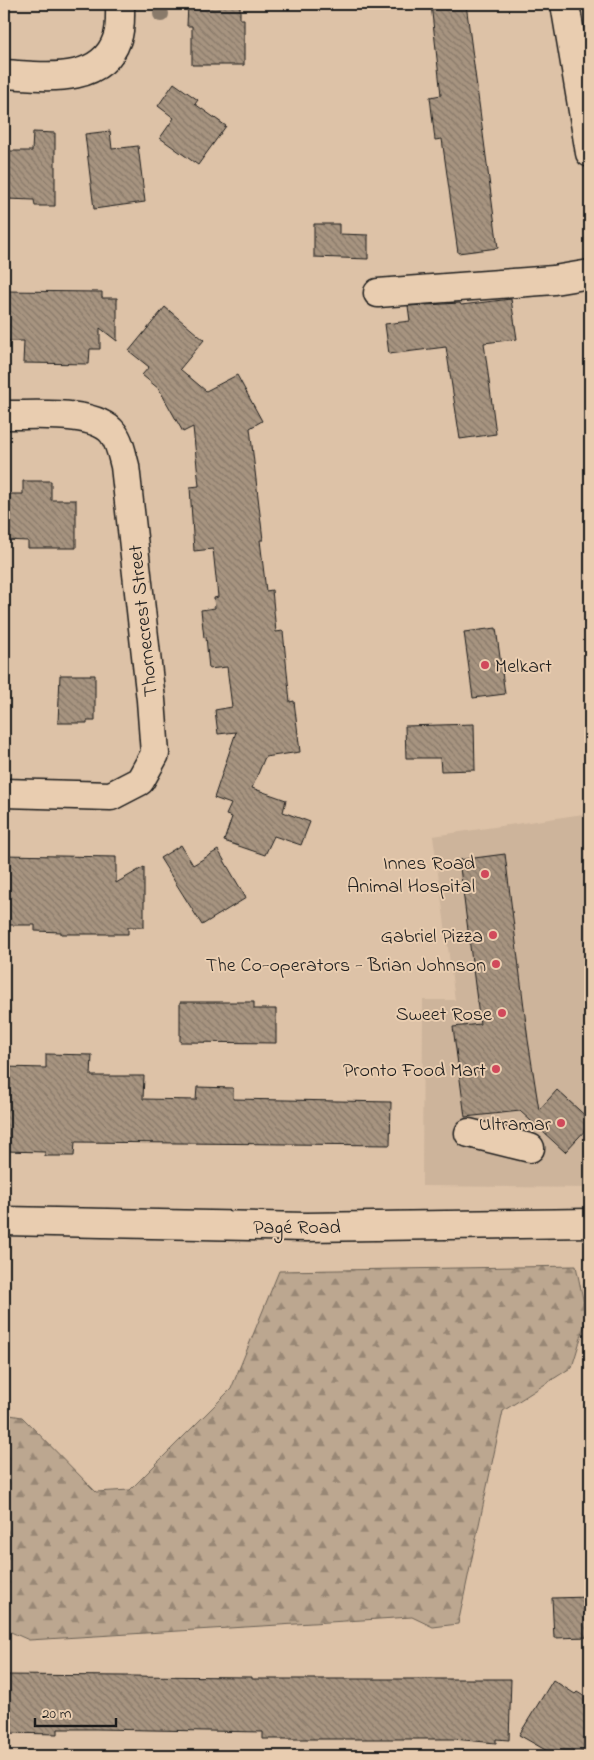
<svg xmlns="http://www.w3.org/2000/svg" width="594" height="1760" viewBox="0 0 594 1760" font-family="'Indie Flower',sans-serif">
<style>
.built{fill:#cdb49b}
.forest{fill:url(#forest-firs);stroke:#6c6256}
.building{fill:url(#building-back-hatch);stroke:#1c1c1c}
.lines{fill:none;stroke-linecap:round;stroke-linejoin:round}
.minor-casing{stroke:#1c1c1c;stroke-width:31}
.major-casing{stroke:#1c1c1c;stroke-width:31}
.minor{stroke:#e9cdb0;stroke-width:28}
.major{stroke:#e9cdb0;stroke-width:28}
.tree{fill:#897a6a}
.poi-dot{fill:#d1495b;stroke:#e9cdb0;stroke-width:2}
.labels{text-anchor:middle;stroke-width:4;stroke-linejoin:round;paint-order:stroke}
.street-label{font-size:20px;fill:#1c1c1c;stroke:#e9cdb0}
.poi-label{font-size:20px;fill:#1c1c1c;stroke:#e9cdb0;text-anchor:end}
</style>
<defs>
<pattern id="forest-firs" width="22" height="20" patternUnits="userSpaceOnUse" patternTransform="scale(1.25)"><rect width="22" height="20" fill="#bca790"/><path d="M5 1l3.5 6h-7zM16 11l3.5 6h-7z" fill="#988775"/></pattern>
<pattern id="building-back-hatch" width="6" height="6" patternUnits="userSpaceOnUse" patternTransform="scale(1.25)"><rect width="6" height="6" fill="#a79480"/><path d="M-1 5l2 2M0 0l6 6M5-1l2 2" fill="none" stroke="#877868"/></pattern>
</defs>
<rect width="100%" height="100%" fill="#ddc2a7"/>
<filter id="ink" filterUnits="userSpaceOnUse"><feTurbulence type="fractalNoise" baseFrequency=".02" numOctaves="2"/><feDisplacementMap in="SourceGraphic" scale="10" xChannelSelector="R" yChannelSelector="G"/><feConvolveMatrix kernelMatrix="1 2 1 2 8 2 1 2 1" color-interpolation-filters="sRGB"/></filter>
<g filter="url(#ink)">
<path class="built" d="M 590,813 L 590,1188 L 422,1186 L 423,1000 L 455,1000 L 433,836 Z"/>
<path class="forest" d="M 576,1266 L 587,1318 L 572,1367 L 503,1411 L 458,1624 L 433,1627 L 412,1617 L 29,1640 L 4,1629 L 4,1414 L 22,1417 L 96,1492 L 130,1490 L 231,1389 L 279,1271 Z"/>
<g class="building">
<path d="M 188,4 L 240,4 L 240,19 L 244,19 L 244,65 L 192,65 L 192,26 L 187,26 Z"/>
<path d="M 431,4 L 466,4 L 498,248 L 458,253 L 442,139 L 435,140 L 430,97 L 441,95 Z"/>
<path d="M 174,83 L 198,100 L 195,104 L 226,126 L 198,165 L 160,138 L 174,118 L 158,106 Z"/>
<path d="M 110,131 L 112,149 L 138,146 L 145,202 L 94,209 L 85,134 Z"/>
<path d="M 33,132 L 55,133 L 55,206 L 35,206 L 34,200 L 6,199 L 8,151 L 32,151 Z"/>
<path d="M 314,224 L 339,224 L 339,234 L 368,235 L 368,259 L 314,257 Z"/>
<path d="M 4,291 L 102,292 L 102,298 L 117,298 L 117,341 L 100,328 L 100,349 L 90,349 L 89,364 L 23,363 L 24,341 L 4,341 Z"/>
<path d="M 511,299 L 517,339 L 484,343 L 496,434 L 460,439 L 446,347 L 389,354 L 385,324 L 410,321 L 408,306 L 460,303 L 461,305 Z"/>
<path d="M 165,307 L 204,340 L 180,369 L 206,391 L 237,375 L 262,421 L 250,428 L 263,540 L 260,540 L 266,591 L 272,590 L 276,632 L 283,631 L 290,702 L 294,701 L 300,752 L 265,757 L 252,788 L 286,800 L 283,812 L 310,822 L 301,845 L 274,836 L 265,855 L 224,841 L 232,817 L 226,815 L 231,804 L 214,798 L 236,732 L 218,734 L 215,710 L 232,707 L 227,667 L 209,669 L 206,637 L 204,638 L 201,610 L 215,608 L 214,598 L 218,597 L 213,549 L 194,551 L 190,487 L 199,486 L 193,427 L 183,432 L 159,389 L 142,375 L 149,367 L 129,351 Z"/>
<path d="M 23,481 L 51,481 L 51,500 L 76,500 L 76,548 L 28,548 L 28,541 L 4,540 L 4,494 L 23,494 Z"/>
<path d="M 496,628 L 505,694 L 473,698 L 464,632 Z"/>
<path d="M 60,675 L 95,675 L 95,721 L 87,721 L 87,723 L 58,723 Z"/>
<path d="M 474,724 L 475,770 L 441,771 L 440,758 L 406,758 L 405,726 Z"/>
<path d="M 181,845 L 193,865 L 218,850 L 246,898 L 202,925 L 160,858 Z"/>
<path d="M 505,854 L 528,1040 L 539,1110 L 557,1090 L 590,1120 L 590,1125 L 565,1152 L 520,1111 L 465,1117 L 453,1027 L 480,1024 L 459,860 Z"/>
<path d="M 4,855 L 116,857 L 116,883 L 144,867 L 144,927 L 128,927 L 128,934 L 61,934 L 61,932 L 35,931 L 35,925 L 4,925 Z"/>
<path d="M 180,1002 L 254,1002 L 254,1009 L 276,1009 L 276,1043 L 180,1042 Z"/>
<path d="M 46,1054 L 92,1055 L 91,1076 L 144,1076 L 143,1099 L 196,1100 L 197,1087 L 233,1088 L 233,1099 L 391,1102 L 390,1145 L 75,1142 L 74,1156 L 45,1156 L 45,1152 L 4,1151 L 4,1067 L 46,1068 Z"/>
<path d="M 590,1597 L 590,1637 L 554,1638 L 552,1598 Z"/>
<path d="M 4,1675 L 252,1677 L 252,1679 L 511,1679 L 509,1740 L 496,1739 L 496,1743 L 453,1739 L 263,1739 L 263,1732 L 95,1729 L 58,1729 L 58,1734 L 4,1733 Z"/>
<path d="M 553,1680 L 575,1694 L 577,1692 L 590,1700 L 590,1756 L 556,1756 L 519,1735 Z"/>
</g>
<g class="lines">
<defs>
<g id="minor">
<path d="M 4,74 C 42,76 101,86 117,39 C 121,29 120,14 120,4"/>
<path d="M 378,293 L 554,280 L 590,274"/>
<path d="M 4,415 C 31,416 95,409 113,433 C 120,442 122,455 125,466 L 151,700 L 155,754 L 140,781 L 111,796 L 4,793"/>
<path d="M 469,1133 L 530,1148"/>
<path d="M 4,1221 L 306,1227 L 590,1223"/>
</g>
<path id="major" d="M 565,4 L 590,153"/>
</defs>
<use href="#minor" class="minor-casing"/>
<use href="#major" class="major-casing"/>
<use href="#minor" class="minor"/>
<use href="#major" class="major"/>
</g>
<circle class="tree" cx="161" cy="14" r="8"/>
</g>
<g class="poi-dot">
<circle cx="485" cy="665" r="5"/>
<circle cx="485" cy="874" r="5"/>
<circle cx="493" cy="935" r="5"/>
<circle cx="496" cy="964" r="5"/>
<circle cx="502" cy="1013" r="5"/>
<circle cx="496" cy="1069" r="5"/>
<circle cx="561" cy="1123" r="5"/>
</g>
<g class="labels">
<g class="street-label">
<text transform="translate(142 621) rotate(-96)" y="7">Thornecrest Street</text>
<text x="297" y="1233">Pagé Road</text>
</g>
<g class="poi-label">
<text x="495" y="672" text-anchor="start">Melkart</text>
<text x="475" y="869">Innes Road<tspan x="475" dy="23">Animal Hospital</tspan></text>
<text x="483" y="942">Gabriel Pizza</text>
<text x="486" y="971">The Co-operators - Brian Johnson</text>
<text x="492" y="1020">Sweet Rose</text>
<text x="486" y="1076">Pronto Food Mart</text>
<text x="551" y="1130">Ultramar</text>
</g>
</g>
<rect width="594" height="1760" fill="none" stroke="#e9cdb0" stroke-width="20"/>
<rect x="10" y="10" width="574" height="1740" fill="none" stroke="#1c1c1c" stroke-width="2" filter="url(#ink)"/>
<path d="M35 1718v8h81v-8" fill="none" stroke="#1c1c1c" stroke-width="2.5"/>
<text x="42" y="1718" font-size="15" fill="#1c1c1c" stroke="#e9cdb0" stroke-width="4" paint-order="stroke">20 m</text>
</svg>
